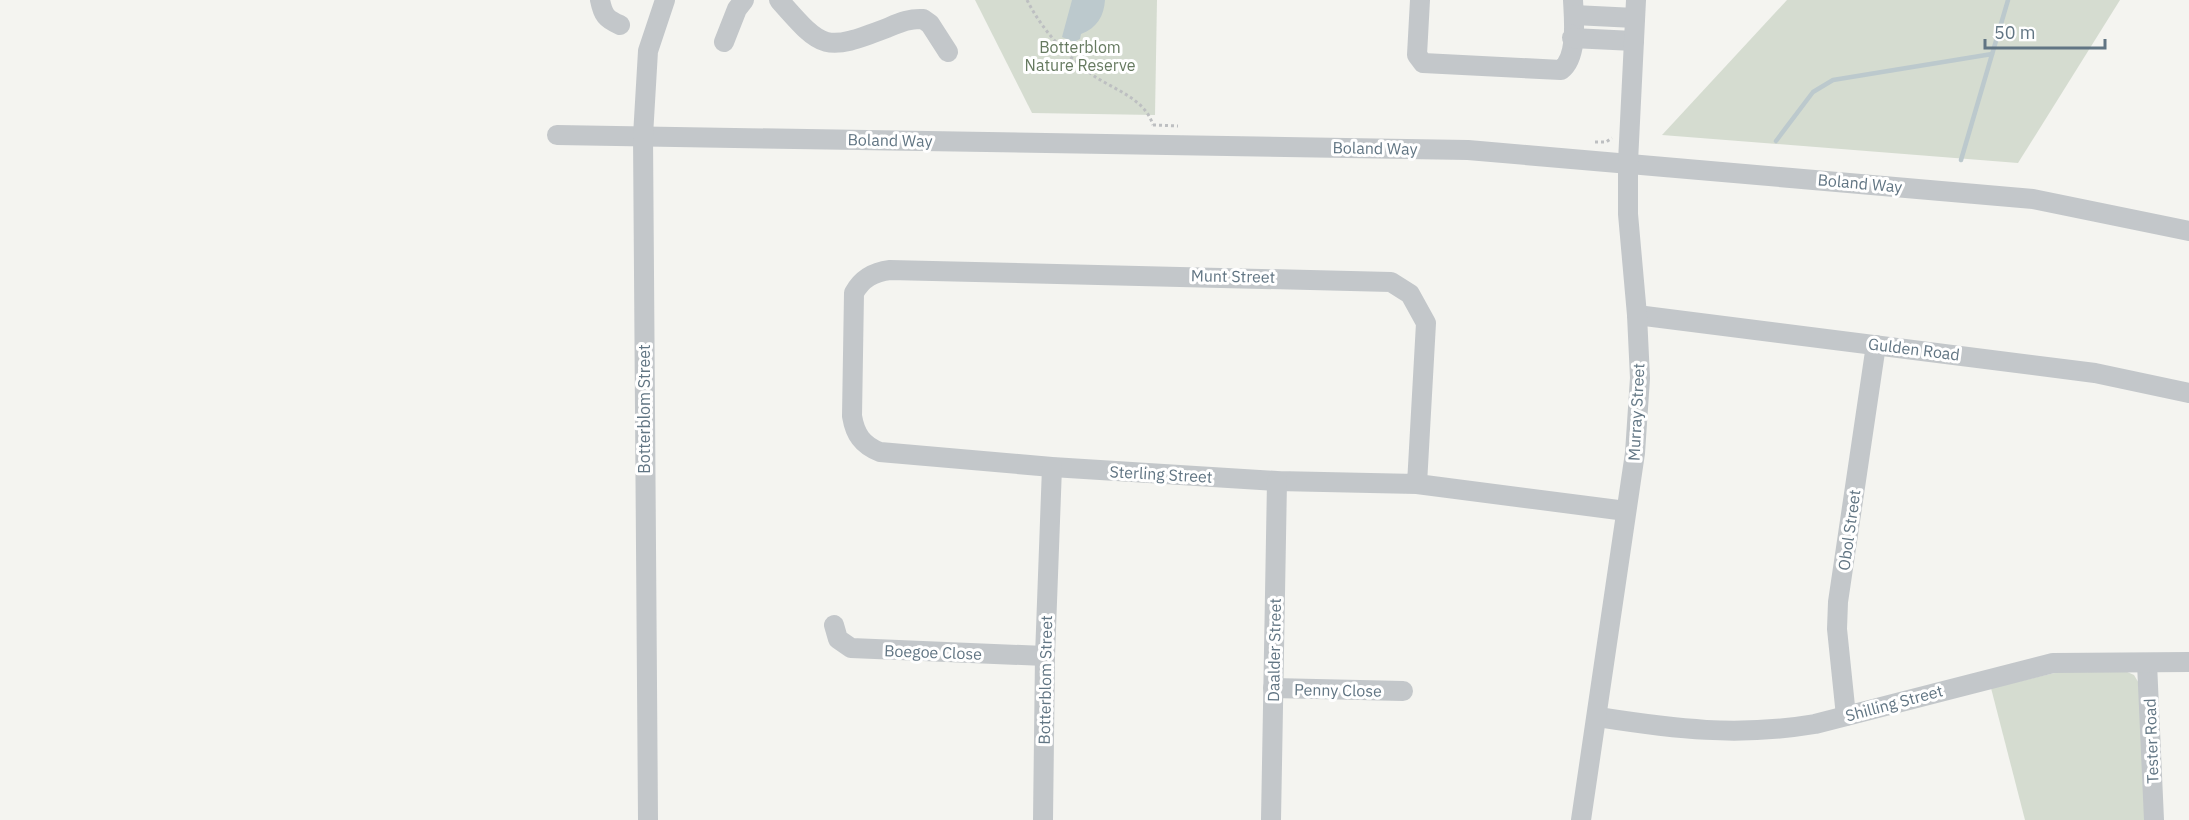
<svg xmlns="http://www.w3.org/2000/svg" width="2189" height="820" viewBox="0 0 2189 820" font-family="'IBM Plex Sans',sans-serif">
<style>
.green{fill:#d5dcd0}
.water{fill:#bcc9cd}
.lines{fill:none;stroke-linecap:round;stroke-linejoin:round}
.stream{stroke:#bcc9cd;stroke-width:4.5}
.path{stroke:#bdbfc1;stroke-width:3;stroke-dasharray:3 3;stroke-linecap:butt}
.minor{stroke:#c3c7ca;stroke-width:20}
.labels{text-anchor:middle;stroke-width:6;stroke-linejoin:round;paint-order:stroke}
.park-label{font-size:16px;fill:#667a60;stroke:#fff}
.street-label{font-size:16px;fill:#617583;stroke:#fff}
</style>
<rect width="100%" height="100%" fill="#f4f4f0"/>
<g class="green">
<path d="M 975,0 L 1157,0 L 1155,115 L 1032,113 Z"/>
<path d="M 1787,0 L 2120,0 L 2018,163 L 1662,135 Z"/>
<path d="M 2125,671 L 2134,675 L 2140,685 L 2147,820 L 2025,820 L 1991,688 L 2059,672 Z"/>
</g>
<path class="water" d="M 1072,0 L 1105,0 C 1104,16 1097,28 1081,34 L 1080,39 L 1074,42 L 1062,37 Z"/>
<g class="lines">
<g class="stream">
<path d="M 1776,141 L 1813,92 L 1833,80 L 1992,54"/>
<path d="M 1961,160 L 2008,0"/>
</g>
<g class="path">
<path d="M 1027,0 C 1042,30 1067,57 1094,76 C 1115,90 1145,99 1153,125"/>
<path d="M 1153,125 L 1178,126"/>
<path d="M 1595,142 L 1606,142 L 1612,138"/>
</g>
<g class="minor">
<path d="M 600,0 C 603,15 606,19 620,25"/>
<path d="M 779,0 C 823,50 824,52 887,28 C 899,23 910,18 923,19 L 930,24 L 948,52"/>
<path d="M 1420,0 L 1417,55 L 1423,63 L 1561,70 C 1578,57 1574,20 1573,0"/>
<path d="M 1574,15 L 1635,18"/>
<path d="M 1572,38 L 1634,41"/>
<path d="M 724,42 L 737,9 L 744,0"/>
<path d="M 557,135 L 1468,150 L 2033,199 L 2189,231"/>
<path d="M 1637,315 L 2095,373 L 2189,393"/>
<path d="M 1417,484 L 1426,323 L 1410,294 L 1391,282 L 890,270 C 874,272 862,278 854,293 L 852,416 C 855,434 862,445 880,452 L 1052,467 L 1277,481 L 1417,484 L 1626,511"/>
<path d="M 834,625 L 838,639 L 851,648 L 1045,656"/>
<path d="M 2147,663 L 2154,820"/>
<path d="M 1273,688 L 1403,691"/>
<path d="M 1846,716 L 1837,629 L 1838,602 L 1876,345"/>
<path d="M 1598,717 C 1675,729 1737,737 1815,724 L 2053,663 L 2189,662"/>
<path d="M 648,820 L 643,136 L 648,51 L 665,0"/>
<path d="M 1043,820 L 1045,656 L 1052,467"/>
<path d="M 1271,820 L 1277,481"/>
<path d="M 1581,820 L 1635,453 L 1640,378 L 1637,315 L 1628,214 L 1628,162 L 1636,0"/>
</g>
</g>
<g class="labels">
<g class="park-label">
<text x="1080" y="53">Botterblom<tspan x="1080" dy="18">Nature Reserve</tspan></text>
</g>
<g class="street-label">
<text transform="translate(890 140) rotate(1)" y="6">Boland Way</text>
<text transform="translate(1375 148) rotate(1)" y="6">Boland Way</text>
<text transform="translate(1860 183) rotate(5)" y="6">Boland Way</text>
<text transform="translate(1233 276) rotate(1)" y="6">Munt Street</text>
<text transform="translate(1914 349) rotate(7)" y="6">Gulden Road</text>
<text transform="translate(644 409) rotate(-90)" y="6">Botterblom Street</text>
<text transform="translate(1636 412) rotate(-87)" y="6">Murray Street</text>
<text transform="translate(1161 474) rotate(3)" y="6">Sterling Street</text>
<text transform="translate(1849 530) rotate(-82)" y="6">Obol Street</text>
<text transform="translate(1274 650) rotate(-89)" y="6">Daalder Street</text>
<text transform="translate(933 652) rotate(2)" y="6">Boegoe Close</text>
<text transform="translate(1045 680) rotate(-89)" y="6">Botterblom Street</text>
<text transform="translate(1338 690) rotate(1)" y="6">Penny Close</text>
<text transform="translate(1894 703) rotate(-15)" y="6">Shilling Street</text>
<text transform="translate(2151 741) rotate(-92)" y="6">Tester Road</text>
</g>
</g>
<path d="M1985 39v9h120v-9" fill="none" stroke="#617583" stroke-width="3"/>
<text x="1994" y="39" font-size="18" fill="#617583" stroke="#ffffff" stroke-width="4.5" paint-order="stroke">50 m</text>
</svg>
